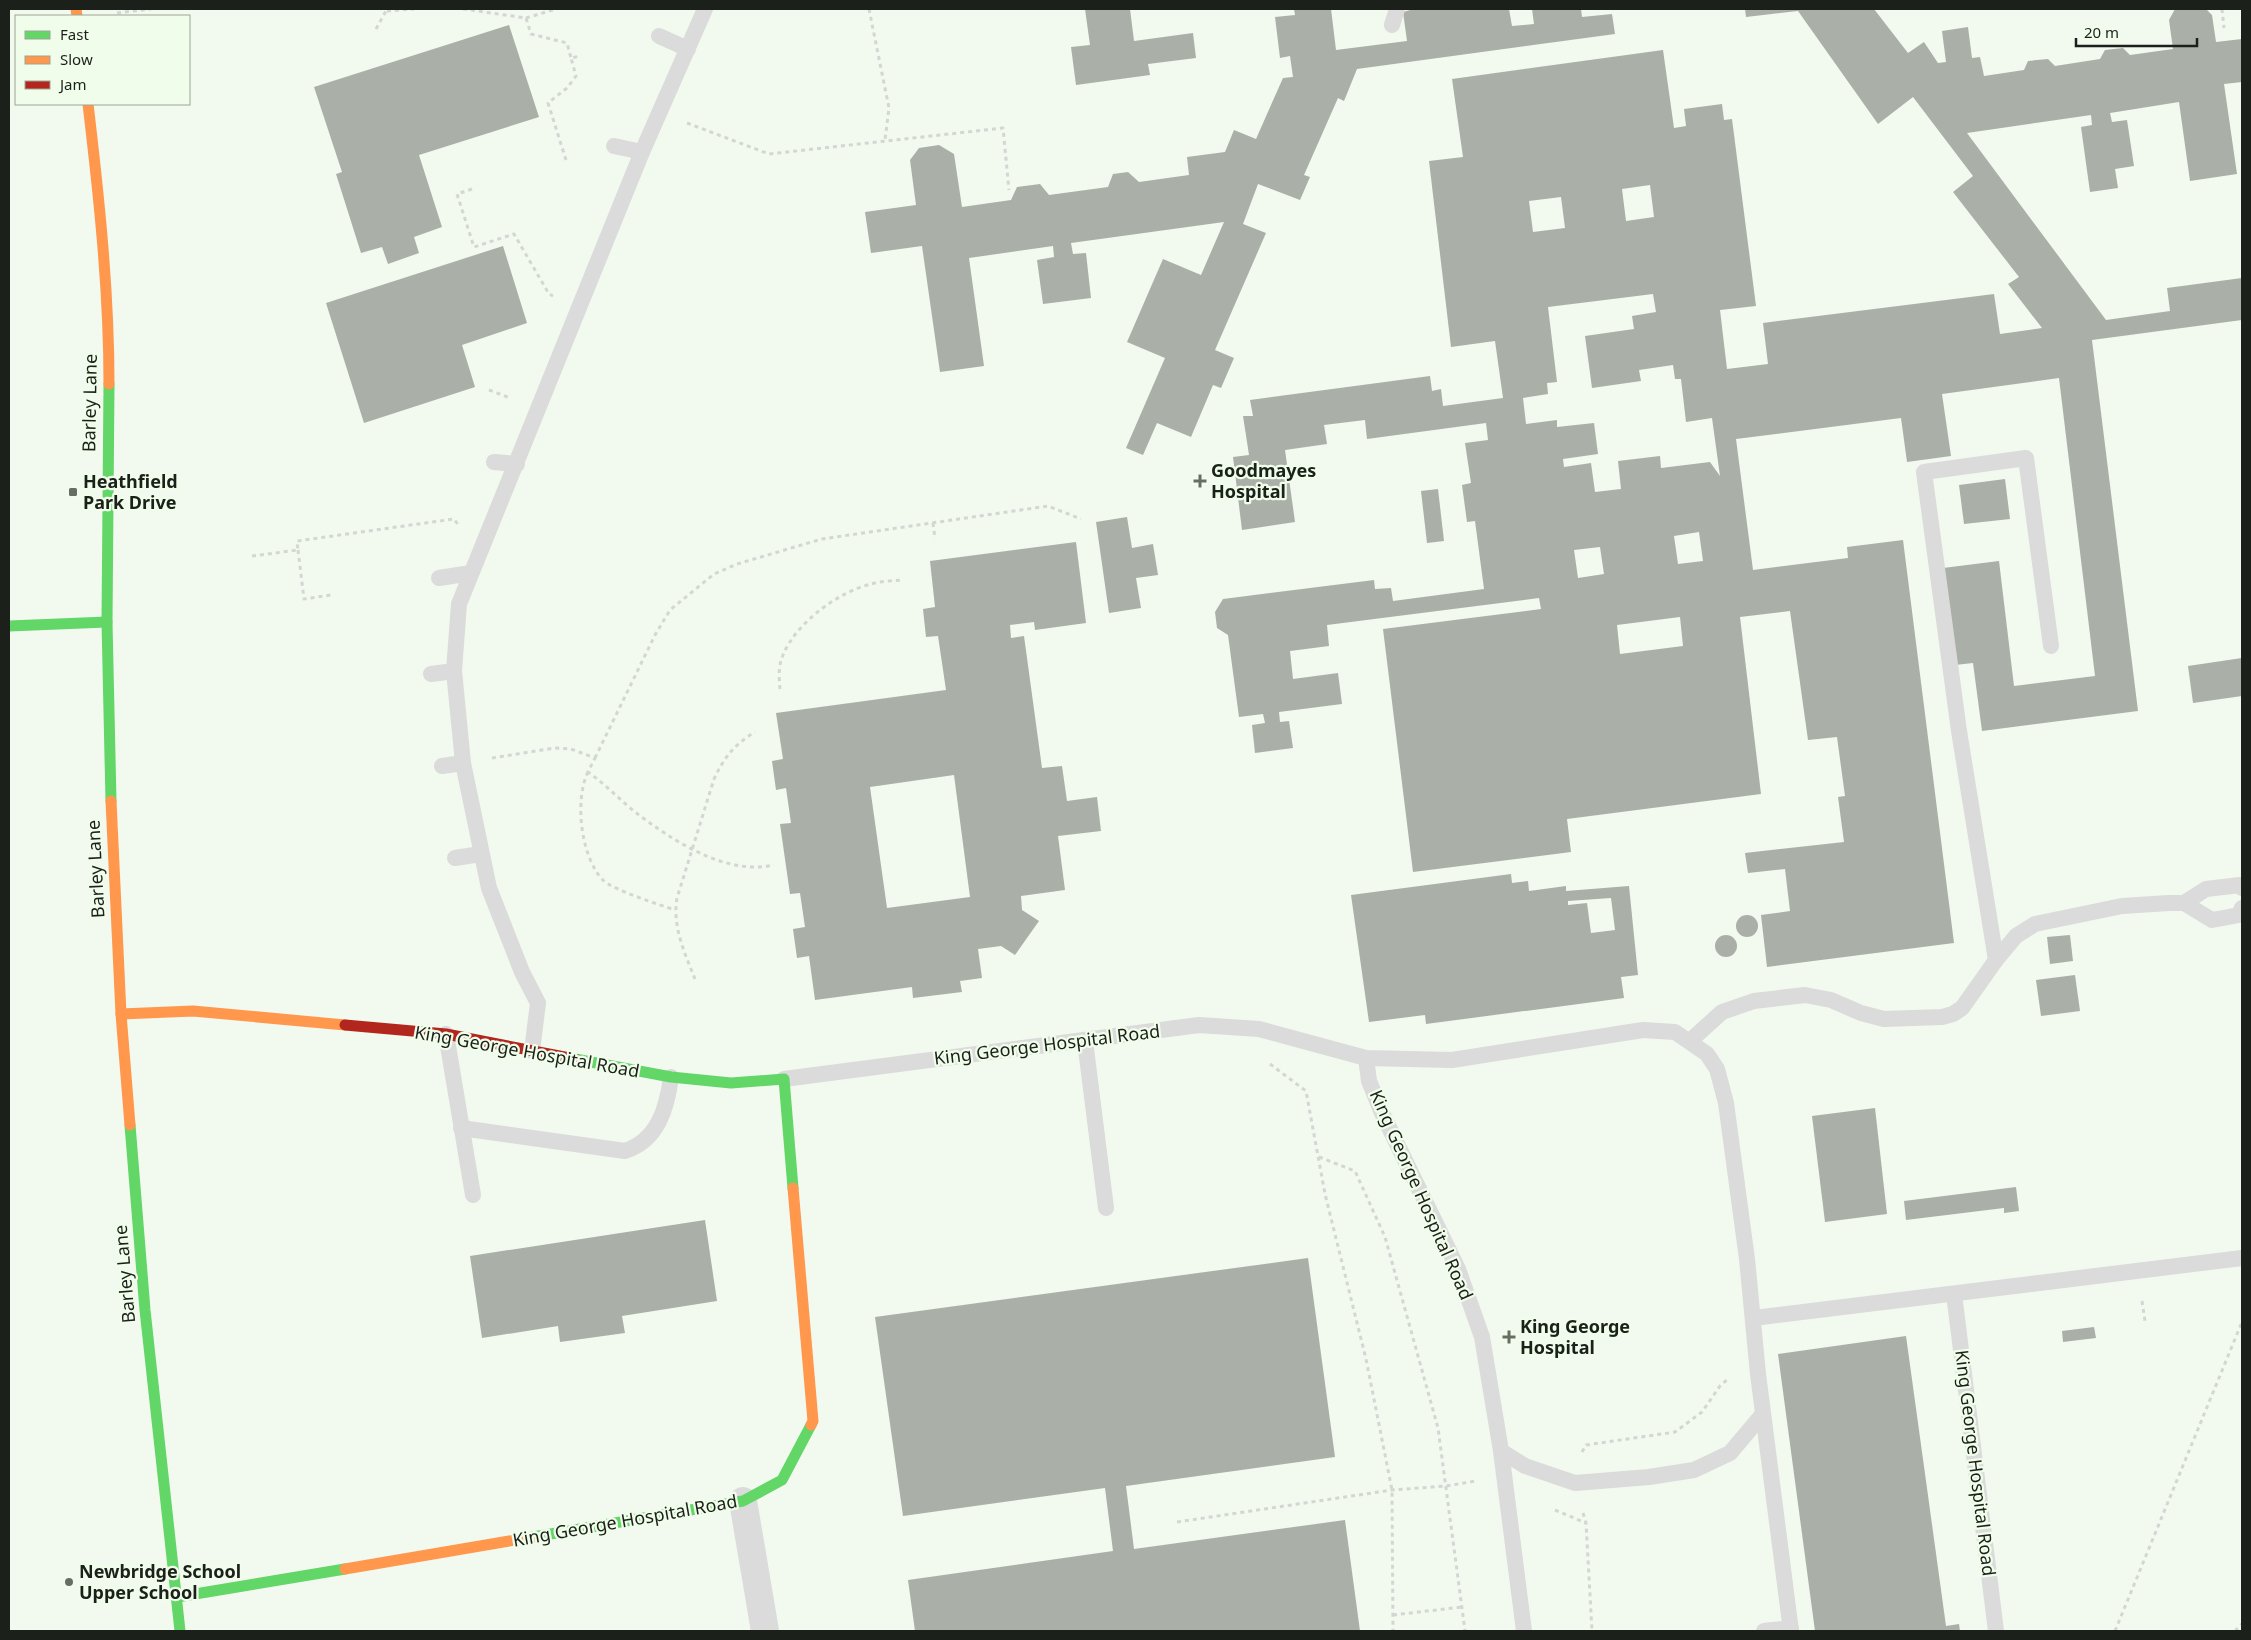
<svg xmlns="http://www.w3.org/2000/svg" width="2251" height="1640" viewBox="0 0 2251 1640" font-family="'Noto Sans',sans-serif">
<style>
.building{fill:#aaafa8;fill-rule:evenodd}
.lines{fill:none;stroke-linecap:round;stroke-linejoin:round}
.path{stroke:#d4d6d3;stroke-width:3;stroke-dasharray:4 4;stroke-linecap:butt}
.lane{stroke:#dadbda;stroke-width:16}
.street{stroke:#dadbda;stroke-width:28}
.fast{stroke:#63d668;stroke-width:11}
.slow{stroke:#ff974d;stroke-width:11}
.jam{stroke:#b3261e;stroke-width:11}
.poi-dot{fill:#676c65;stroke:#f1fdeb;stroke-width:2}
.labels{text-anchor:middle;stroke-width:4.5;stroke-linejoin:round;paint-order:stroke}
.street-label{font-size:18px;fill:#1c201a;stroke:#f1fdeb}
.poi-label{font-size:18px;font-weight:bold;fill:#1c201a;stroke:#f1fdeb;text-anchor:start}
</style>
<rect width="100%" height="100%" fill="#f2f9ef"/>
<g class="building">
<path d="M 1085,9 L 1130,9 L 1134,41 L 1193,33 L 1196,58 L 1148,64 L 1150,75 L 1076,85 L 1071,47 L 1090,45 Z"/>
<path d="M 1294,9 L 1331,9 L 1336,50 L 1407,41 L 1403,12 L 1414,9 L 1509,9 L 1512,26 L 1534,24 L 1532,9 L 1581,9 L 1582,17 L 1612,14 L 1615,34 L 1357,69 L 1344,101 L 1338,98 L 1304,175 L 1310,177 L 1300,200 L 1258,184 L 1243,224 L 1266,233 L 1215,350 L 1234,358 L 1221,388 L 1213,385 L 1191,437 L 1157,423 L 1143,455 L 1126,448 L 1165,358 L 1127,342 L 1163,259 L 1201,275 L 1224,222 L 1071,243 L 1073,254 L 1086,253 L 1091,298 L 1043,304 L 1037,260 L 1054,257 L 1053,246 L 969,258 L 984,366 L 940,372 L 922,246 L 871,253 L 865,212 L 916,205 L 910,160 L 919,148 L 939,145 L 954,154 L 962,207 L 1011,200 L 1017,187 L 1040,184 L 1049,195 L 1108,187 L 1113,174 L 1128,172 L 1139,182 L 1189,175 L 1187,157 L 1225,152 L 1234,130 L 1256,139 L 1283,78 L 1293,77 L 1290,56 L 1280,58 L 1275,17 L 1295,15 Z"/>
<path d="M 1745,9 L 1874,9 L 1908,53 L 1924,42 L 1938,63 L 1946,62 L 1942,31 L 1968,27 L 1972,58 L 1980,57 L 1984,76 L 2024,70 L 2028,61 L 2048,59 L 2055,66 L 2100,59 L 2105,50 L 2123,48 L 2130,55 L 2173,49 L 2169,20 L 2175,9 L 2206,9 L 2212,15 L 2216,42 L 2242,39 L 2242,82 L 2224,84 L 2237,174 L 2190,181 L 2179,102 L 2110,113 L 2112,122 L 2127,120 L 2134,166 L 2115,169 L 2118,188 L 2090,192 L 2081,127 L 2092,125 L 2091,115 L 1967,133 L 2106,320 L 2170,311 L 2167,288 L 2242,278 L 2242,320 L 2092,340 L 2138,711 L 1982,731 L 1973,663 L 1955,665 L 1943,568 L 1999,561 L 2014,686 L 2095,676 L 2059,378 L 1942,394 L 1951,456 L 1907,462 L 1901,418 L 1736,439 L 1753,570 L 1848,558 L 1847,547 L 1903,540 L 1954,943 L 1767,967 L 1761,915 L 1790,911 L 1785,869 L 1748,873 L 1745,853 L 1844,842 L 1838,797 L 1845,796 L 1837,737 L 1808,740 L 1790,611 L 1740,617 L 1761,794 L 1567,819 L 1571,852 L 1413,872 L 1383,629 L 1541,609 L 1539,598 L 1327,625 L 1329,646 L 1290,651 L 1293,679 L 1338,673 L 1342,704 L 1279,712 L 1280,722 L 1289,721 L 1293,748 L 1255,753 L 1252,725 L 1265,723 L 1263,714 L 1239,717 L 1228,635 L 1217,628 L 1215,612 L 1223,599 L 1374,580 L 1375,589 L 1391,588 L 1393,601 L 1484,589 L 1475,521 L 1467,522 L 1462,485 L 1471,483 L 1465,443 L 1488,440 L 1486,423 L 1367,439 L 1365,420 L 1324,425 L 1327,444 L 1285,450 L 1295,522 L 1242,530 L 1233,457 L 1249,455 L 1243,416 L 1253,416 L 1250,400 L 1430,376 L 1432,391 L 1441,389 L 1443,406 L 1503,398 L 1495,341 L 1451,347 L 1429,161 L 1463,157 L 1452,79 L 1663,50 L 1674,128 L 1686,126 L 1684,109 L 1722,104 L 1724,120 L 1732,119 L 1756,306 L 1720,310 L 1727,369 L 1768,364 L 1763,323 L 1994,294 L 2000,334 L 2042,328 L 2008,284 L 2019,277 L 1953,192 L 1973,176 L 1913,97 L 1878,124 L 1798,11 L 1746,17 ZM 1650,185 L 1654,217 L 1626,221 L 1622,189 ZM 1561,197 L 1565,228 L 1533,232 L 1529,201 ZM 1653,294 L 1656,312 L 1632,316 L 1634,329 L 1585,336 L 1592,388 L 1641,381 L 1639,370 L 1673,365 L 1675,379 L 1681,379 L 1686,422 L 1712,418 L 1720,476 L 1710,462 L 1661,468 L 1660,456 L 1618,461 L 1621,489 L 1595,492 L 1591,463 L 1564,467 L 1563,459 L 1598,454 L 1594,423 L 1557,427 L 1557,420 L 1526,424 L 1523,398 L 1548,394 L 1547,383 L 1557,382 L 1548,307 ZM 1699,532 L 1703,561 L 1678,564 L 1674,536 ZM 1600,547 L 1604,574 L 1578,578 L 1574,550 ZM 1680,617 L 1683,646 L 1620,654 L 1617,625 Z"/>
<path d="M 509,25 L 539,117 L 419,155 L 442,227 L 414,237 L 419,253 L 388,264 L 382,247 L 361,253 L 336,174 L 342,172 L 314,87 Z"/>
<path d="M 503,246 L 527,323 L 462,345 L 475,387 L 364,423 L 326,303 Z"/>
<path d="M 2005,479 L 2010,519 L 1964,524 L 1959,485 Z"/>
<path d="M 1438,489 L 1444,541 L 1427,543 L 1421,491 Z"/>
<path d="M 1127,517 L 1132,548 L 1153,544 L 1158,575 L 1136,578 L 1141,608 L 1109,613 L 1096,522 Z"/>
<path d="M 1076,542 L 1086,623 L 1035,630 L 1034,622 L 1010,625 L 1011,638 L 1024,636 L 1042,768 L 1062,766 L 1067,801 L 1097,797 L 1101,831 L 1058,836 L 1065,890 L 1021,896 L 1022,910 L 1039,921 L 1015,955 L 1001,946 L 978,949 L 982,978 L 960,981 L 962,992 L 913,998 L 912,987 L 815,1000 L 809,956 L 797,958 L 793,929 L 805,927 L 800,893 L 790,894 L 780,824 L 791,823 L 786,788 L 776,790 L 772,761 L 783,759 L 776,713 L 946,690 L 938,636 L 926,637 L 923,609 L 935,607 L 930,561 ZM 954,775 L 970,897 L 887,908 L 870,787 Z"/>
<path d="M 2242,658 L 2242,696 L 2193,703 L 2188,666 Z"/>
<path d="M 1511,874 L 1512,883 L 1528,881 L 1529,891 L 1566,886 L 1566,891 L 1629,886 L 1638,975 L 1621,977 L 1624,998 L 1426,1024 L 1425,1015 L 1369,1022 L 1351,895 ZM 1611,898 L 1615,930 L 1591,933 L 1587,903 L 1568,905 L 1568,901 Z"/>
<circle cx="1747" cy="926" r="11"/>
<circle cx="1726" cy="946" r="11"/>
<path d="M 2070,935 L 2073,961 L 2050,964 L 2047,937 Z"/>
<path d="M 2075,975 L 2080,1011 L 2041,1016 L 2036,980 Z"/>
<path d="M 1875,1108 L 1887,1214 L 1825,1222 L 1812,1116 Z"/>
<path d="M 2016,1187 L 2019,1211 L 2004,1213 L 2004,1208 L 1906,1220 L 1904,1201 Z"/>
<path d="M 705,1220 L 717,1301 L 622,1316 L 625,1333 L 560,1342 L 558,1326 L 482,1338 L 470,1256 Z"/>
<path d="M 1308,1258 L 1335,1457 L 1126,1486 L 1134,1549 L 1345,1520 L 1360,1631 L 915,1631 L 908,1580 L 1113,1551 L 1105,1488 L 903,1516 L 875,1317 Z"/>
<path d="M 2094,1327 L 2096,1338 L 2063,1342 L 2062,1331 Z"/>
<path d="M 1906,1336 L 1946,1626 L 1959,1624 L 1960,1631 L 1815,1631 L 1778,1354 Z"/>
</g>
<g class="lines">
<g class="path">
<path d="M 463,9 L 526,18 L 531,34 L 567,43 L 571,58"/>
<path d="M 869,9 L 889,108 L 885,140"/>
<path d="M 2222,9 L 2224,28"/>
<path d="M 387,11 L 414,9"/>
<path d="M 117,13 L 151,9"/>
<path d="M 526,18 L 556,9"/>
<path d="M 376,29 L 387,9"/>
<path d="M 687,123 L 769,154 L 1003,128 L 1009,190"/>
<path d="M 566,160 L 548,103 L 567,88 L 576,76 L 571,58 L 580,56"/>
<path d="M 472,189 L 457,194 L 474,247 L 514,234 L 549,294 L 553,296"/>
<path d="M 489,390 L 510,398"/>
<path d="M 933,523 L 935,539"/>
<path d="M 298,550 L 304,599 L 331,595"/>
<path d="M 252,556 L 298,550 L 297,541 L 454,519 L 459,526"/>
<path d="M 780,689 C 779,678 778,666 783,655 C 796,623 838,592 871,584 C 881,581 892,581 902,580"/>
<path d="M 492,758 L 555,748 L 571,749 L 595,758 L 588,772 C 605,784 619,799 635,812 C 672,840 725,876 774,865"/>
<path d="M 595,758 L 655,635 L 670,610 L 714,574 L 737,564 L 822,539 L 1048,506 L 1081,519"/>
<path d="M 588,772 C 574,800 581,859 604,881 C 614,890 660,905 675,910"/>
<path d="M 695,979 C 685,954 672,926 677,898 L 714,779 C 725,756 734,745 755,732"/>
<path d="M 1270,1064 L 1306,1091 L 1325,1194 L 1366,1359 L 1392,1490 L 1393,1631"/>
<path d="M 1319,1157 L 1355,1171 L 1385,1237 L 1438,1428 L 1465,1631"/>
<path d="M 2142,1301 L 2145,1321"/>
<path d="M 1582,1452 L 1586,1445 L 1675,1432 L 1702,1412 L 1720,1386 L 1728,1379"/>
<path d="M 1555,1510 L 1586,1523"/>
<path d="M 1583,1513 L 1586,1523 L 1592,1631"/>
<path d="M 1177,1522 L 1392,1490 L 1446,1486 L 1476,1481"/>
<path d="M 1393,1615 L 1462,1607"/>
<path d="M 2115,1631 L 2242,1322"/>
<path d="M 2235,1631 L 2242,1624"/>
</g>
<g class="lane">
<path d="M 1392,25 L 1397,9"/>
<path d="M 659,36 L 688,49"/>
<path d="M 614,146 L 642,152"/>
<path d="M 494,462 L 517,464"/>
<path d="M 439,578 L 471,573"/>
<path d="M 431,674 L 454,671"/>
<path d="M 442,766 L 463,763"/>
<path d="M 455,858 L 481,854"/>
<path d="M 2184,903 L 2206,889 L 2240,885 L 2242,888"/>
<path d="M 1996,960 L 1959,731 L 1924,472 L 2026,458 L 2051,646"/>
<path d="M 446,1034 L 473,1195"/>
<path d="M 1085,1041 L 1106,1208"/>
<path d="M 1690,1041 L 1722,1012 L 1754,1001 L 1805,995 L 1831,1000 L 1861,1013 L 1884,1019 L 1942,1017 L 1953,1014 L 1962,1008 L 1996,960 L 2016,936 L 2035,924 L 2122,906 L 2169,903 L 2184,903 L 2212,920 L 2239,915 L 2242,908"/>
<path d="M 532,1051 L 538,1003 L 522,972 L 489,888 L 463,763 L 454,671 L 459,604 L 642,152 L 705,9"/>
<path d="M 1366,1058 L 1369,1081 L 1382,1113 L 1458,1269 L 1482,1337 L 1501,1451 L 1524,1631"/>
<path d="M 784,1079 L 1199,1025 L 1259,1029 L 1366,1058 L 1452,1060 L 1643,1030 L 1675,1032 L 1707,1054 L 1717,1069 L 1726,1103 L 1747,1259 L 1758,1374 L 1791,1631"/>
<path d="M 461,1128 L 625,1151 C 658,1140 667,1108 671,1077"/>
<path d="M 1954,1294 L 1996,1631"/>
<path d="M 1754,1318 L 2242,1258"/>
<path d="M 1501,1451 L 1525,1466 L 1575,1483 L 1649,1477 L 1694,1470 L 1730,1453 L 1763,1414"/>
<path d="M 1764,1631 L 1791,1628"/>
</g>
<path class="street" d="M 743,1501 L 765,1631"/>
<g class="fast">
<path d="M 109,384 L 107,622 L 111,801"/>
<path d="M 9,626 L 107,622"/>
<path d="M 575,1059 L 671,1077 L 731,1083 L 784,1079 L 793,1188"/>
<path d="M 130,1125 L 145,1310 L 180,1631"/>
<path d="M 533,1537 L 743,1501 L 782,1480 L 811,1425"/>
<path d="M 177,1597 L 345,1569"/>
</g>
<g class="slow">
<path d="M 76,9 L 77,16"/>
<path d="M 88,104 C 99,197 109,290 109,384"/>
<path d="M 111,801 L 121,1014 L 130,1125"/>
<path d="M 121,1014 L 193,1011 L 345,1025"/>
<path d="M 793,1188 L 813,1421 L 811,1425"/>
<path d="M 345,1569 L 533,1537"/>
</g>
<path class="jam" d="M 345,1025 L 446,1034 L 575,1059"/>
</g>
<g class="poi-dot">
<path d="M1197.5 473.5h5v5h5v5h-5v5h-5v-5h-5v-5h5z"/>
<rect x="68" y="487" width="10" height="10" rx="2.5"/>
<path d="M1506.5 1329.5h5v5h5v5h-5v5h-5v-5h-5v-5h5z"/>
<circle cx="69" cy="1582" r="5"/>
</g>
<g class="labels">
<g class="street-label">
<text transform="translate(90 403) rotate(-89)" y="6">Barley Lane</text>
<text transform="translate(96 869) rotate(-93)" y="6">Barley Lane</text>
<text transform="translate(1047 1045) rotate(-7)" y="6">King George Hospital Road</text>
<text transform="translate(527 1052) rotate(10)" y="6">King George Hospital Road</text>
<text transform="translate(1421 1195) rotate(66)" y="6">King George Hospital Road</text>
<text transform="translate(125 1274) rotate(-95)" y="6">Barley Lane</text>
<text transform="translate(1975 1463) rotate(83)" y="6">King George Hospital Road</text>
<text transform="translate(625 1521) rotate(-10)" y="6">King George Hospital Road</text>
</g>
<g class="poi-label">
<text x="1211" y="477">Goodmayes<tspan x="1211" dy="21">Hospital</tspan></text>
<text x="83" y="488">Heathfield<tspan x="83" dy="21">Park Drive</tspan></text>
<text x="1520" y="1333">King George<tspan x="1520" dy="21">Hospital</tspan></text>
<text x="79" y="1578">Newbridge School<tspan x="79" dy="21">Upper School</tspan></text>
</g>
</g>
<rect width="2251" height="1640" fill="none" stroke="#1c201a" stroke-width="20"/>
<rect x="15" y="15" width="175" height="90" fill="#f1fdeb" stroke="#9ca597"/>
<rect x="25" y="31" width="25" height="8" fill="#63d668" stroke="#9ca597"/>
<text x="60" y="40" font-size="15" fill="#1c201a">Fast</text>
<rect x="25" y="56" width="25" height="8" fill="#ff974d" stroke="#9ca597"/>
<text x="60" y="65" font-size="15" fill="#1c201a">Slow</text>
<rect x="25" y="81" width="25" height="8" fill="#b3261e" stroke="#9ca597"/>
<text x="60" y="90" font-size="15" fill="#1c201a">Jam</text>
<path d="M2076 38v8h121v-8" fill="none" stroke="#1c201a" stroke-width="2.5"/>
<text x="2084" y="38" font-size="15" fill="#1c201a" stroke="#f1fdeb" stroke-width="4" paint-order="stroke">20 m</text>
</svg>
